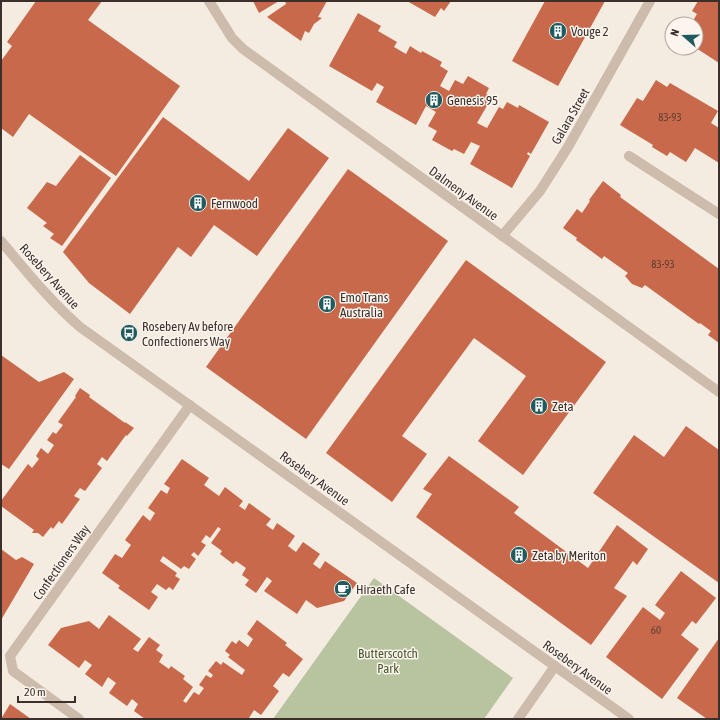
<svg xmlns="http://www.w3.org/2000/svg" width="720" height="720" viewBox="0 0 720 720" font-family="'Asap Condensed',sans-serif">
<style>
.green{fill:#b8c4a0}
.building{fill:#c8694b}
.lines{fill:none;stroke-linecap:round;stroke-linejoin:round}
.street{stroke:#cdbbac;stroke-width:10}
.labels{text-anchor:middle;stroke-width:3;stroke-linejoin:round;paint-order:stroke}
.number-label{font-size:11px;fill:#5e3e33}
.poi-label{font-size:13px;fill:#3b302b;stroke:#fbf5ee;text-anchor:start}
.street-label{font-size:13px;fill:#3b302b;stroke:#fbf5ee}
.park-label{font-size:13px;fill:#4a5a2e;stroke:#fbf5ee}
</style>
<rect width="100%" height="100%" fill="#f4ebe1"/>
<path class="green" d="M 374,578 L 513,678 L 484,719 L 273,719 Z"/>
<g class="building">
<path d="M 36,1 L 102,1 L 88,20 L 180,86 L 116,176 L 29,114 L 13,137 L 1,128 L 1,61 L 12,46 L 7,42 Z"/>
<path d="M 253,1 L 279,1 L 259,13 Z"/>
<path d="M 285,1 L 327,1 L 318,17 L 322,18 L 314,24 L 309,33 L 305,31 L 301,41 L 267,17 L 286,4 Z"/>
<path d="M 407,1 L 451,1 L 444,11 L 441,8 L 435,17 Z"/>
<path d="M 545,1 L 605,1 L 558,86 L 512,61 Z"/>
<path d="M 698,1 L 719,1 L 719,63 L 696,48 L 696,24 L 691,24 L 697,14 L 692,11 Z"/>
<path d="M 358,13 L 381,26 L 378,31 L 397,42 L 394,47 L 406,54 L 410,46 L 421,53 L 422,51 L 442,62 L 440,66 L 448,71 L 440,86 L 449,91 L 455,80 L 463,84 L 468,76 L 489,88 L 486,94 L 492,97 L 477,123 L 487,128 L 499,107 L 503,109 L 507,102 L 518,108 L 519,105 L 549,122 L 531,154 L 528,152 L 527,154 L 530,156 L 512,188 L 470,164 L 480,146 L 471,142 L 464,154 L 454,149 L 452,151 L 432,140 L 437,131 L 428,126 L 436,112 L 426,106 L 416,125 L 376,102 L 384,87 L 377,83 L 372,91 L 329,66 Z"/>
<path d="M 656,80 L 667,87 L 670,83 L 718,111 L 711,123 L 719,128 L 719,163 L 695,148 L 686,162 L 670,152 L 667,156 L 652,147 L 653,145 L 620,125 L 637,98 L 643,101 Z"/>
<path d="M 163,117 L 249,181 L 288,128 L 329,158 L 257,256 L 214,225 L 191,257 L 178,247 L 130,314 L 89,283 L 63,252 Z"/>
<path d="M 80,155 L 111,178 L 62,246 L 50,238 L 54,234 L 43,226 L 47,223 L 27,208 L 47,182 L 56,186 Z"/>
<path d="M 348,169 L 448,241 L 306,439 L 206,367 Z"/>
<path d="M 603,181 L 621,195 L 620,197 L 719,269 L 719,343 L 708,335 L 711,331 L 700,323 L 699,324 L 645,285 L 642,288 L 632,284 L 625,276 L 628,273 L 604,256 L 602,259 L 576,240 L 577,238 L 563,228 L 577,209 L 582,213 L 590,201 L 589,200 Z"/>
<path d="M 466,260 L 606,362 L 523,475 L 478,441 L 526,376 L 474,338 L 402,436 L 427,454 L 392,502 L 326,453 Z"/>
<path d="M 1,355 L 39,382 L 64,372 L 74,379 L 9,469 L 1,464 Z"/>
<path d="M 80,388 L 90,395 L 89,397 L 125,423 L 125,422 L 134,428 L 127,436 L 126,435 L 107,461 L 102,457 L 97,464 L 102,468 L 85,491 L 80,488 L 74,496 L 80,499 L 62,524 L 59,521 L 53,529 L 51,527 L 43,537 L 38,533 L 32,533 L 34,530 L 1,506 L 1,501 L 28,464 L 32,468 L 39,459 L 36,456 L 41,448 L 48,454 L 54,445 L 47,440 L 53,432 L 56,434 L 63,425 L 58,422 L 76,397 L 75,396 Z"/>
<path d="M 686,426 L 719,450 L 719,583 L 593,493 L 634,435 L 664,457 Z"/>
<path d="M 449,456 L 519,507 L 514,513 L 588,568 L 617,525 L 648,549 L 637,565 L 633,561 L 614,588 L 627,596 L 591,645 L 416,517 L 432,494 L 423,489 Z"/>
<path d="M 182,459 L 209,478 L 204,485 L 219,496 L 225,487 L 243,501 L 239,506 L 245,510 L 249,503 L 271,519 L 266,525 L 273,530 L 277,523 L 295,536 L 288,546 L 296,552 L 303,542 L 320,554 L 313,564 L 320,569 L 325,561 L 357,583 L 344,601 L 317,608 L 306,600 L 297,614 L 264,591 L 272,581 L 267,577 L 256,593 L 245,585 L 249,580 L 242,575 L 246,568 L 236,561 L 233,564 L 220,554 L 222,551 L 211,543 L 221,529 L 218,527 L 210,538 L 206,535 L 201,542 L 206,545 L 198,556 L 194,552 L 191,555 L 196,559 L 189,569 L 184,566 L 181,569 L 163,556 L 160,561 L 177,573 L 175,576 L 180,579 L 173,590 L 169,587 L 166,590 L 157,584 L 151,592 L 158,597 L 149,610 L 118,588 L 120,586 L 102,573 L 115,554 L 122,558 L 131,545 L 125,540 L 143,515 L 150,521 L 155,513 L 148,508 L 161,490 L 167,494 L 170,488 L 164,484 Z"/>
<path d="M 1,549 L 16,560 L 22,557 L 34,564 L 1,620 Z"/>
<path d="M 681,571 L 716,598 L 696,624 L 692,621 L 681,635 L 699,649 L 662,699 L 606,657 L 643,607 L 660,620 L 665,613 L 655,605 Z"/>
<path d="M 109,615 L 141,639 L 133,649 L 138,652 L 149,637 L 160,645 L 156,650 L 163,655 L 159,662 L 169,669 L 171,666 L 185,676 L 183,679 L 193,687 L 183,701 L 186,703 L 194,692 L 199,695 L 204,688 L 199,685 L 206,675 L 211,678 L 213,675 L 208,671 L 216,661 L 221,665 L 223,662 L 242,675 L 245,670 L 228,657 L 230,655 L 225,651 L 232,641 L 236,644 L 239,640 L 248,647 L 253,639 L 247,634 L 257,620 L 287,643 L 285,645 L 303,659 L 289,677 L 283,673 L 273,686 L 279,691 L 261,715 L 254,710 L 249,718 L 251,719 L 145,719 L 134,711 L 138,704 L 132,699 L 127,706 L 109,693 L 116,683 L 108,677 L 102,687 L 85,674 L 92,665 L 85,660 L 79,668 L 48,645 L 61,628 L 89,621 L 99,629 Z"/>
<path d="M 719,638 L 719,719 L 707,719 L 677,698 Z"/>
<path d="M 10,704 L 31,719 L 1,719 Z"/>
</g>
<g class="lines">
<g class="street">
<path d="M 209,1 L 232,38 L 243,49 L 719,392"/>
<path d="M 629,156 L 719,214"/>
<path d="M 502,236 L 540,191 L 568,147 L 650,1"/>
<path d="M 1,241 C 26,271 50,301 80,327 L 629,719"/>
<path d="M 79,719 L 13,671 L 10,656 L 190,405"/>
<path d="M 518,719 L 555,666"/>
</g>
</g>
<defs>
<symbol id="building-disc" viewBox="-11 -11 22 22"><circle r="9.5" fill="#1f5a5e" stroke="#fbf5ee"/><path d="M-4-6H4V6H1V3H-1V6H-4ZM-2.5-4.3h1.7v1.8h-1.7ZM.8-4.3h1.7v1.8H.8ZM-2.5-1h1.7V.8h-1.7ZM.8-1h1.7V.8H.8Z" fill="#fff"/></symbol>
<symbol id="bus-disc" viewBox="-11 -11 22 22"><circle r="9.5" fill="#1f5a5e" stroke="#fbf5ee"/><path d="M-5-6H5V4H4V6H2V4H-2V6H-4V4H-5ZM-3.5-4V0h7V-4ZM-3.5 1.2v1.5H-2V1.2ZM2 1.2v1.5H3.5V1.2Z" fill="#fff"/></symbol>
<symbol id="cafe-disc" viewBox="-11 -11 22 22"><circle r="9.5" fill="#1f5a5e" stroke="#fbf5ee"/><path d="M-5.5-4.5H6V0H3Q3 3.5 0 3.5H-2.5Q-5.5 3.5-5.5 0ZM3-3.2v2h1.7v-2ZM-6 4.5H4V6H-6Z" fill="#fff"/></symbol>
</defs>
<g fill-rule="evenodd">
<use href="#building-disc" x="548" y="21" width="20" height="20"/>
<use href="#building-disc" x="424" y="90" width="20" height="20"/>
<use href="#building-disc" x="188" y="193" width="20" height="20"/>
<use href="#building-disc" x="317" y="294" width="20" height="20"/>
<use href="#bus-disc" x="119" y="323" width="20" height="20"/>
<use href="#building-disc" x="529" y="396" width="20" height="20"/>
<use href="#building-disc" x="509" y="545" width="20" height="20"/>
<use href="#cafe-disc" x="333" y="579" width="20" height="20"/>
</g>
<g class="labels">
<g class="number-label">
<text x="670" y="121">83-93</text>
<text x="663" y="268">83-93</text>
<text x="656" y="634">60</text>
</g>
<g class="poi-label">
<text x="571" y="36">Vouge 2</text>
<text x="447" y="105">Genesis 95</text>
<text x="211" y="208">Fernwood</text>
<text x="340" y="302">Emo Trans<tspan x="340" dy="15">Australia</tspan></text>
<text x="142" y="331">Rosebery Av before<tspan x="142" dy="15">Confectioners Way</tspan></text>
<text x="552" y="411">Zeta</text>
<text x="532" y="560">Zeta by Meriton</text>
<text x="356" y="594">Hiraeth Cafe</text>
</g>
<g class="street-label">
<text transform="translate(570 116) rotate(-60)" y="5">Galara Street</text>
<text transform="translate(464 193) rotate(36)" y="5">Dalmeny Avenue</text>
<text transform="translate(50 276) rotate(48)" y="5">Rosebery Avenue</text>
<text transform="translate(315 478) rotate(36)" y="5">Rosebery Avenue</text>
<text transform="translate(61 562) rotate(-55)" y="5">Confectioners Way</text>
<text transform="translate(578 667) rotate(36)" y="5">Rosebery Avenue</text>
</g>
<g class="park-label">
<text x="388" y="658">Butterscotch<tspan x="388" dy="15">Park</tspan></text>
</g>
</g>
<rect width="720" height="720" fill="none" stroke="#3b302b" stroke-width="4"/>
<g transform="translate(684 36) rotate(290)"><circle r="19" fill="#fbf5ee" stroke="#aea6a0"/>
<path d="M0-3L7 15L0 10L-7 15Z" fill="#1f5a5e"/>
<text y="-6" font-size="11" font-weight="bold" text-anchor="middle" fill="#3b302b">N</text>
</g>
<path d="M18 696v6h57v-6" fill="none" stroke="#3b302b" stroke-width="2"/>
<text x="24" y="696" font-size="12" fill="#3b302b" stroke="#fbf5ee" stroke-width="3" paint-order="stroke">20 m</text>
</svg>
